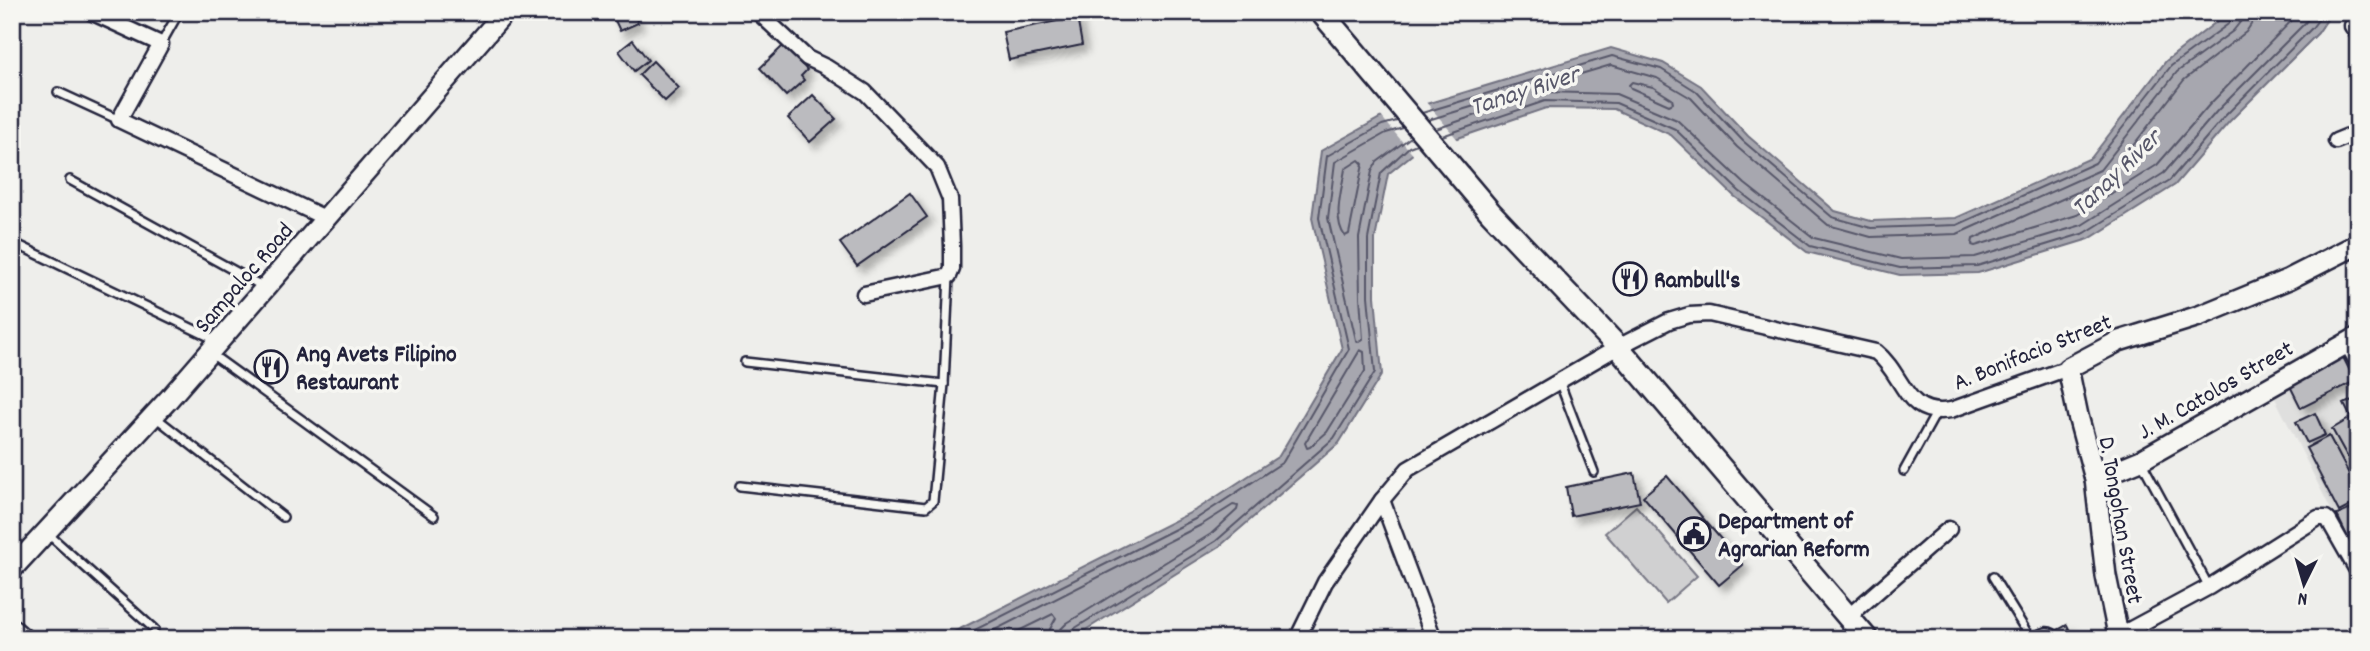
<svg xmlns="http://www.w3.org/2000/svg" width="2370" height="651" viewBox="0 0 2370 651" font-family="Dekko,sans-serif">
<style>
.built{fill:#dfdfde}
.green{fill:#d0d0d1;stroke:#797986;stroke-width:2}
.water{fill:#a7a7af;stroke:#727281;stroke-width:2}
.pier{fill:#eeeeeb}
.lines{fill:none;stroke-linecap:round;stroke-linejoin:round}
.shore{stroke:#575769;stroke-width:2}
.building{fill:#bbbbbf;stroke:#22223b;stroke-width:2;filter:url(#shadow)}
.lane-casing{stroke:#22223b;stroke-width:12}
.street-casing{stroke:#22223b;stroke-width:19}
.secondary-casing{stroke:#22223b;stroke-width:24}
.primary-casing{stroke:#22223b;stroke-width:26}
.lane{stroke:#f6f6f2;stroke-width:7}
.street{stroke:#f6f6f2;stroke-width:14}
.secondary{stroke:#f6f6f2;stroke-width:19}
.primary{stroke:#f6f6f2;stroke-width:21}
.labels{text-anchor:middle;stroke-width:7;stroke-linejoin:round;paint-order:stroke}
.street-label{font-size:24px;fill:#22223b;stroke:#f6f6f2}
.poi-label{font-size:24px;font-weight:bold;fill:#22223b;stroke:#f6f6f2;text-anchor:start}
.water-label{font-size:26px;font-style:italic;fill:#575769;stroke:#f6f6f2}
</style>
<defs>
<filter id="shadow"><feDropShadow dx="6" dy="6" stdDeviation="3.5" flood-color="#0004"/></filter>
</defs>
<rect width="100%" height="100%" fill="#eeeeeb"/>
<filter id="ink" filterUnits="userSpaceOnUse"><feTurbulence type="fractalNoise" baseFrequency=".0143" numOctaves="2"/><feDisplacementMap in="SourceGraphic" scale="14" xChannelSelector="R" yChannelSelector="G"/><feConvolveMatrix kernelMatrix="1 2 1 2 8 2 1 2 1" color-interpolation-filters="sRGB"/></filter>
<g filter="url(#ink)">
<path class="built" d="M 2358,341 L 2358,562 L 2357,562 L 2271,390 Z"/>
<path class="green" d="M 1636,506 L 1697,576 L 1666,603 L 1605,533 Z"/>
<path class="water" d="M 2229,12 L 2332,12 L 2318,33 L 2229,122 L 2175,185 L 2089,239 L 1978,273 L 1900,275 L 1807,252 L 1734,196 L 1671,135 L 1614,109 L 1546,108 L 1414,153 L 1388,174 L 1375,239 L 1375,296 L 1382,374 L 1339,443 L 1220,546 L 1071,639 L 940,639 L 1196,510 L 1279,456 L 1342,349 L 1312,218 L 1321,151 L 1380,118 L 1611,48 L 1663,63 L 1701,86 L 1748,136 L 1835,211 L 1871,221 L 1956,218 L 2091,158 L 2166,61 Z"/>
<path class="pier" d="M 1425,101 L 1459,141 L 1415,157 L 1380,115 Z"/>
<g class="lines">
<g class="shore">
<path d="M 2243,12 L 2241,21 L 2233,31 L 2177,72 L 2100,170 L 1957,234 L 1871,237 L 1828,225 L 1737,147 L 1691,98 L 1657,78 L 1611,65 L 1544,85 L 1542,89 L 1545,92 L 1616,94 L 1677,120 L 1745,184 L 1814,238 L 1901,259 L 1975,257 L 2082,225 L 2164,173 L 2217,111 L 2305,23 L 2313,12"/>
<path d="M 2253,12 L 2252,23 L 2246,32 L 2184,80 L 2107,179 L 1973,239 L 1972,245 L 1975,246 L 2077,215 L 2157,165 L 2210,104 L 2300,12"/>
<path d="M 1632,82 L 1653,87 L 1672,99 L 1673,103 L 1669,105 L 1631,88 L 1629,85 Z"/>
<path d="M 1422,113 L 1612,56 L 1661,69 L 1696,91 L 1743,141 L 1832,217 L 1871,228 L 1957,225 L 2095,163 L 2171,66 L 2227,25 L 2233,18 L 2234,12"/>
<path d="M 1428,120 L 1521,92 L 1525,94 L 1523,99 L 1436,129"/>
<path d="M 1403,128 L 1386,133 L 1335,162 L 1328,218 L 1356,340 L 1359,342 L 1363,339 L 1360,297 L 1359,238 L 1372,171 L 1377,162 L 1411,137"/>
<path d="M 1442,136 L 1545,101 L 1616,103 L 1675,129 L 1739,191 L 1810,246 L 1900,268 L 1977,266 L 2085,233 L 2170,180 L 2224,117 L 2312,28 L 2324,12"/>
<path d="M 1359,160 L 1363,164 L 1349,234 L 1345,236 C 1332,219 1342,189 1345,169 Z"/>
<path d="M 1360,350 L 1364,352 L 1365,371 L 1327,432 L 1310,447 L 1307,448 L 1305,443 Z"/>
<path d="M 957,639 L 1199,517 L 1283,462 L 1349,349 L 1319,218 L 1327,156 L 1382,125 L 1397,121"/>
<path d="M 977,639 L 1203,524 L 1233,505 L 1238,506 L 1237,510 L 1211,534 L 1067,623 L 1061,629 L 1059,639"/>
<path d="M 1002,639 L 1053,614 L 1056,618 L 1050,629 L 1049,639"/>
<path d="M 1068,639 L 1072,630 L 1216,541 L 1334,438 L 1375,372 L 1368,296 L 1368,239 L 1381,173 L 1409,147 L 1417,144"/>
</g>
</g>
<g class="building">
<path d="M 611,12 L 633,12 L 638,23 L 620,31 Z"/>
<path d="M 1077,17 L 1082,45 L 1009,60 L 1003,32 Z"/>
<path d="M 633,40 L 648,60 L 634,71 L 619,51 Z"/>
<path d="M 784,45 L 807,70 L 801,76 L 804,80 L 786,96 L 760,68 Z"/>
<path d="M 653,61 L 679,88 L 665,101 L 639,75 Z"/>
<path d="M 813,95 L 836,119 L 810,142 L 788,118 Z"/>
<path d="M 910,193 L 927,217 L 857,266 L 840,243 Z"/>
<path d="M 2343,357 L 2355,381 L 2301,408 L 2289,384 Z"/>
<path d="M 2358,397 L 2358,432 L 2344,404 Z"/>
<path d="M 2315,413 L 2325,435 L 2307,443 L 2296,422 Z"/>
<path d="M 2349,419 L 2358,436 L 2358,476 L 2332,429 Z"/>
<path d="M 2329,436 L 2358,491 L 2358,502 L 2339,512 L 2306,448 Z"/>
<path d="M 1634,473 L 1640,502 L 1571,516 L 1566,487 Z"/>
<path d="M 1667,476 L 1743,565 L 1719,585 L 1643,496 Z"/>
<path d="M 2358,506 L 2358,557 L 2357,557 L 2337,515 Z"/>
<path d="M 2067,625 L 2074,639 L 2062,639 L 2058,630 Z"/>
</g>
<g class="lines">
<defs>
<g id="lane">
<path d="M 161,44 L 179,12"/>
<path d="M 58,92 L 119,120"/>
<path d="M 70,180 L 262,286"/>
<path d="M 12,242 L 218,341"/>
<path d="M 2344,346 L 2358,370"/>
<path d="M 210,353 L 434,516"/>
<path d="M 745,362 L 944,384"/>
<path d="M 1559,381 L 1594,472"/>
<path d="M 154,416 L 283,517"/>
<path d="M 2141,461 L 2209,587"/>
<path d="M 1904,471 L 1936,413"/>
<path d="M 740,486 L 926,507 L 933,501 L 944,384 L 949,276"/>
<path d="M 46,532 L 154,629"/>
<path d="M 1993,577 L 2031,639"/>
<path d="M 2031,639 C 2043,632 2049,627 2059,639"/>
</g>
<g id="street">
<path d="M 91,12 L 161,44 L 119,120 L 325,218"/>
<path d="M 758,12 L 807,58 L 826,67 L 865,92 L 937,167 L 950,199 L 952,246 L 952,269 L 949,276 L 864,294"/>
<path d="M 2358,21 L 2352,26 L 2358,34"/>
<path d="M 2336,141 L 2358,132"/>
<path d="M 1382,500 L 1434,639"/>
<path d="M 1848,617 L 1949,529"/>
<path d="M 12,626 L 27,639"/>
<path d="M 2118,636 L 2209,587 L 2318,518 L 2326,518 L 2329,521 L 2358,572"/>
<path d="M 1297,639 L 1325,582 L 1382,500 L 1408,469 L 1618,347 L 1669,321 L 1689,315 L 1709,314 L 1876,352 C 1905,375 1904,418 1951,410 L 2068,368"/>
</g>
<g id="secondary">
<path d="M 2095,479 L 2141,460 L 2358,337"/>
<path d="M 12,569 L 168,400 L 505,12"/>
<path d="M 2119,639 L 2106,576 L 2095,479 L 2078,416 L 2068,368 L 2119,341 L 2199,316 L 2289,279 L 2358,244"/>
</g>
<path id="primary" d="M 1321,12 L 1491,213 L 1618,347 L 1867,639"/>
</defs>
<use href="#lane" class="lane-casing"/>
<use href="#street" class="street-casing"/>
<use href="#secondary" class="secondary-casing"/>
<use href="#primary" class="primary-casing"/>
<use href="#lane" class="lane"/>
<use href="#street" class="street"/>
<use href="#secondary" class="secondary"/>
<use href="#primary" class="primary"/>
</g>
</g>
<defs>
<symbol id="restaurant-ring" viewBox="-11 -11 22 22"><circle r="9.5" fill="#f6f6f2" stroke="#22223b" stroke-width="1.5"/><path d="M-5-6h1v4h1v-4h1v4h1v-4h1v5L-1.5 .5V6h-2V.5L-5-1ZM5-6V6H3V1.5H1.5Q1.5-4 5-6Z" fill="#22223b"/></symbol>
<symbol id="civic-ring" viewBox="-11 -11 22 22"><circle r="9.5" fill="#f6f6f2" stroke="#22223b" stroke-width="1.5"/><path d="M-.6-6.5H3V-4.5H.6V-3L4-1V1h2V6H-6V1h2V-1L-.6-3ZM-1.2 2.5V6h2.4V2.5Z" fill="#22223b"/></symbol>
</defs>
<g fill-rule="evenodd">
<use href="#restaurant-ring" x="1611" y="260" width="38" height="38"/>
<use href="#restaurant-ring" x="252" y="348" width="38" height="38"/>
<use href="#civic-ring" x="1675" y="515" width="38" height="38"/>
</g>
<g class="labels">
<g class="street-label">
<text transform="translate(243 277) rotate(-49)" y="8">Sampaloc Road</text>
<text transform="translate(2032 351) rotate(-22)" y="8">A. Bonifacio Street</text>
<text transform="translate(2215 389) rotate(-30)" y="8">J. M. Catolos Street</text>
<text transform="translate(2122 520) rotate(80)" y="8">D. Tongohan Street</text>
</g>
<g class="poi-label">
<text x="1654" y="287">Rambull's</text>
<text x="296" y="361">Ang Avets Filipino<tspan x="296" dy="28">Restaurant</tspan></text>
<text x="1718" y="528">Department of<tspan x="1718" dy="28">Agrarian Reform</tspan></text>
</g>
<g class="water-label">
<text transform="translate(1524 89) rotate(-18)" y="9">Tanay River</text>
<text transform="translate(2115 172) rotate(-44)" y="9">Tanay River</text>
</g>
</g>
<rect width="2370" height="651" fill="none" stroke="#f6f6f2" stroke-width="42"/>
<rect x="21" y="21" width="2328" height="609" fill="none" stroke="#22223b" stroke-width="2.5" filter="url(#ink)"/>
<g transform="translate(2304 584) rotate(185)" stroke="#f6f6f2" stroke-width="5" paint-order="stroke">
<path d="M0-5L12 26L0 18L-12 26Z" fill="#22223b"/>
<text y="-10" font-size="19" font-weight="bold" text-anchor="middle" fill="#22223b">N</text>
</g>
</svg>
